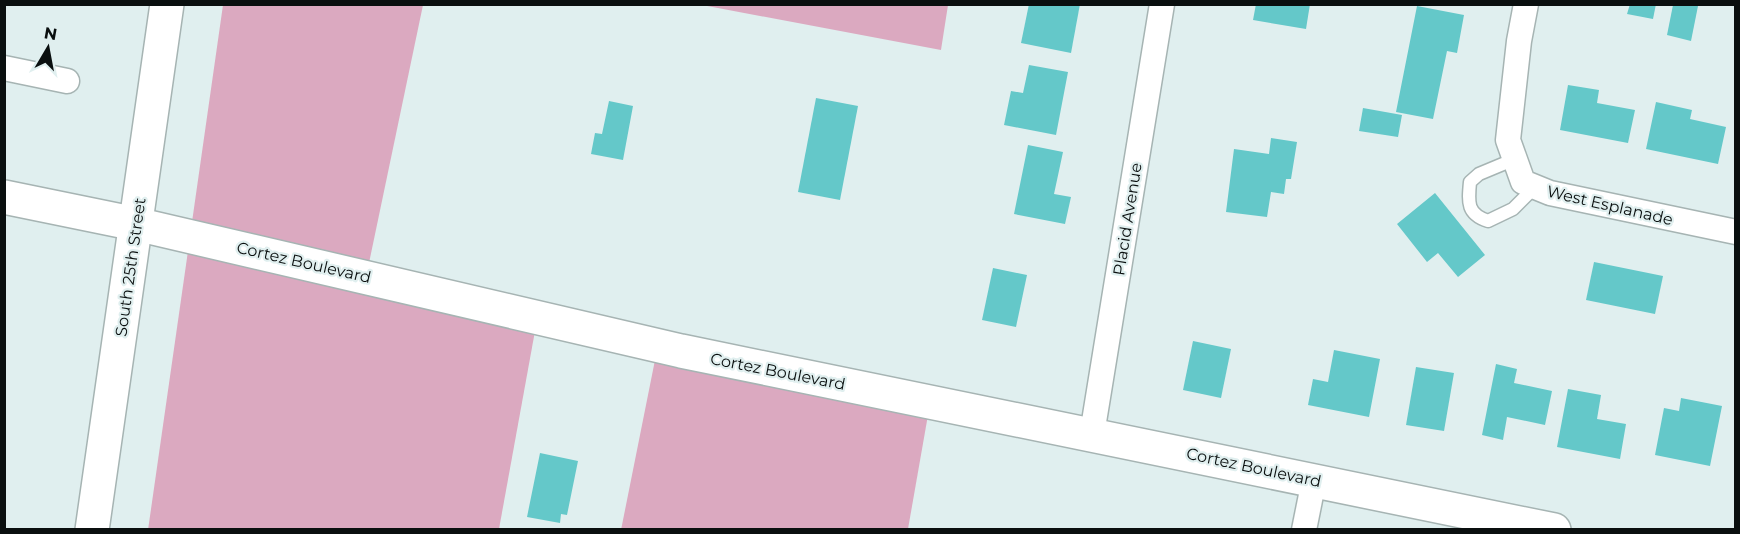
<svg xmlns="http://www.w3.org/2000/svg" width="1740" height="534" viewBox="0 0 1740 534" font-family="Montserrat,sans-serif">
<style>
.green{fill:#dba9c0}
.building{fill:#64c8c9}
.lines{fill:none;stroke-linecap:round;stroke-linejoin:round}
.lane-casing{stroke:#a6b4b3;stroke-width:15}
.street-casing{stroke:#a6b4b3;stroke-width:27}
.secondary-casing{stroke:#a6b4b3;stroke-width:36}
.lane{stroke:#fff;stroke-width:12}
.street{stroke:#fff;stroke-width:24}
.secondary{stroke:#fff;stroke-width:33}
.labels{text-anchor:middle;stroke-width:4.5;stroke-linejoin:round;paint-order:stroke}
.street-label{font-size:16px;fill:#0a0f0f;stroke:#e0efef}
</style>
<rect width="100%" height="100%" fill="#e0efef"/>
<g class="green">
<path d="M 223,5 L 423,5 L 369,263 L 192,222 Z"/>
<path d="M 702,5 L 948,5 L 941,50 Z"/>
<path d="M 188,251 L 535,331 L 499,529 L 148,530 Z"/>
<path d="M 655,360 L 928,415 L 908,529 L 621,530 Z"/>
</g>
<g class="building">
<path d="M 1029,4 L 1080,4 L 1071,53 L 1021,43 Z"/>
<path d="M 1256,4 L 1310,4 L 1306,29 L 1253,20 Z"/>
<path d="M 1630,4 L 1656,4 L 1653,19 L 1627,14 Z"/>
<path d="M 1673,5 L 1698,6 L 1691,41 L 1667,35 Z"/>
<path d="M 1417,6 L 1464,15 L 1457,53 L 1447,51 L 1433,119 L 1396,112 Z"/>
<path d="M 1029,65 L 1068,72 L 1056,135 L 1004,125 L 1011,91 L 1023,93 Z"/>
<path d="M 1568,85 L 1599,90 L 1597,103 L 1635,110 L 1628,143 L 1560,130 Z"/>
<path d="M 816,98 L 858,106 L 840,200 L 798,192 Z"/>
<path d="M 609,101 L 633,106 L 623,160 L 591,154 L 595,133 L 602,134 Z"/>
<path d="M 1656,102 L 1692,110 L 1690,119 L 1726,127 L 1718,164 L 1646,149 Z"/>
<path d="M 1363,108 L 1402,115 L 1398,137 L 1359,131 Z"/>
<path d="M 1271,138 L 1297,142 L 1291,179 L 1286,179 L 1284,194 L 1271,192 L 1267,217 L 1226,212 L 1234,149 L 1269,154 Z"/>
<path d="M 1028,145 L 1063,152 L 1054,194 L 1071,197 L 1065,224 L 1014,214 Z"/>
<path d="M 1435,193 L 1485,255 L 1458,277 L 1438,253 L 1427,262 L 1397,224 Z"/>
<path d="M 1594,262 L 1663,276 L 1655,314 L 1586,300 Z"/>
<path d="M 993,268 L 1027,275 L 1016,327 L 982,320 Z"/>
<path d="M 1193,341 L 1231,349 L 1221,398 L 1183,390 Z"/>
<path d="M 1334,350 L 1380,359 L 1369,417 L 1308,405 L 1313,379 L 1328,382 Z"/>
<path d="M 1496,364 L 1517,369 L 1514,383 L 1552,391 L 1545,425 L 1507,417 L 1503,440 L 1482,435 Z"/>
<path d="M 1416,367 L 1454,373 L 1444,431 L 1406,425 Z"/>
<path d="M 1568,389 L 1601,395 L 1597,419 L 1626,424 L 1620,459 L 1557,447 Z"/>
<path d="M 1681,398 L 1722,406 L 1710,466 L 1655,455 L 1664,408 L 1679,411 Z"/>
<path d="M 540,453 L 578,461 L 567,515 L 561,514 L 560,523 L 527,517 Z"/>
</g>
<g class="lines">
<defs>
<path id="lane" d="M 1515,159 L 1479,174 L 1470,182 C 1468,203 1467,214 1488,221 L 1513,209 L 1535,187"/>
<g id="street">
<path d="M 1526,4 L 1519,41 L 1508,140 L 1523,182 L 1550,193 L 1736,232"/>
<path d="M 4,68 L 67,81"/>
<path d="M 1092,434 L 1162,4"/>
<path d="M 1304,530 L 1314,480"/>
</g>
<g id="secondary">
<path d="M 4,197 L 136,224 L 681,351 L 1554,530"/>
<path d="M 92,530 L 167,4"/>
</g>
</defs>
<use href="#lane" class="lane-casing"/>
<use href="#street" class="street-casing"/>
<use href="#secondary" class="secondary-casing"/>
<use href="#lane" class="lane"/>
<use href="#street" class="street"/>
<use href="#secondary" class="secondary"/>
</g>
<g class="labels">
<g class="street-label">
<text transform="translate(1610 205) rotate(13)" y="6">West Esplanade</text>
<text transform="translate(1127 219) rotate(-81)" y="6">Placid Avenue</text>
<text transform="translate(304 262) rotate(13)" y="6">Cortez Boulevard</text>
<text transform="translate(130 267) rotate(-82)" y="6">South 25th Street</text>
<text transform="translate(778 371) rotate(11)" y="6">Cortez Boulevard</text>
<text transform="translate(1254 467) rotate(12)" y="6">Cortez Boulevard</text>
</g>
</g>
<rect width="1740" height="534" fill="none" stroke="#0a0f0f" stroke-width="12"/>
<g transform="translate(48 48) rotate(10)" stroke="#e0efef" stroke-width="4.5" paint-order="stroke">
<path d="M0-4.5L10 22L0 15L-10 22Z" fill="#0a0f0f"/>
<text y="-9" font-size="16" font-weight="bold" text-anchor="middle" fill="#0a0f0f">N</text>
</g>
</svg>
